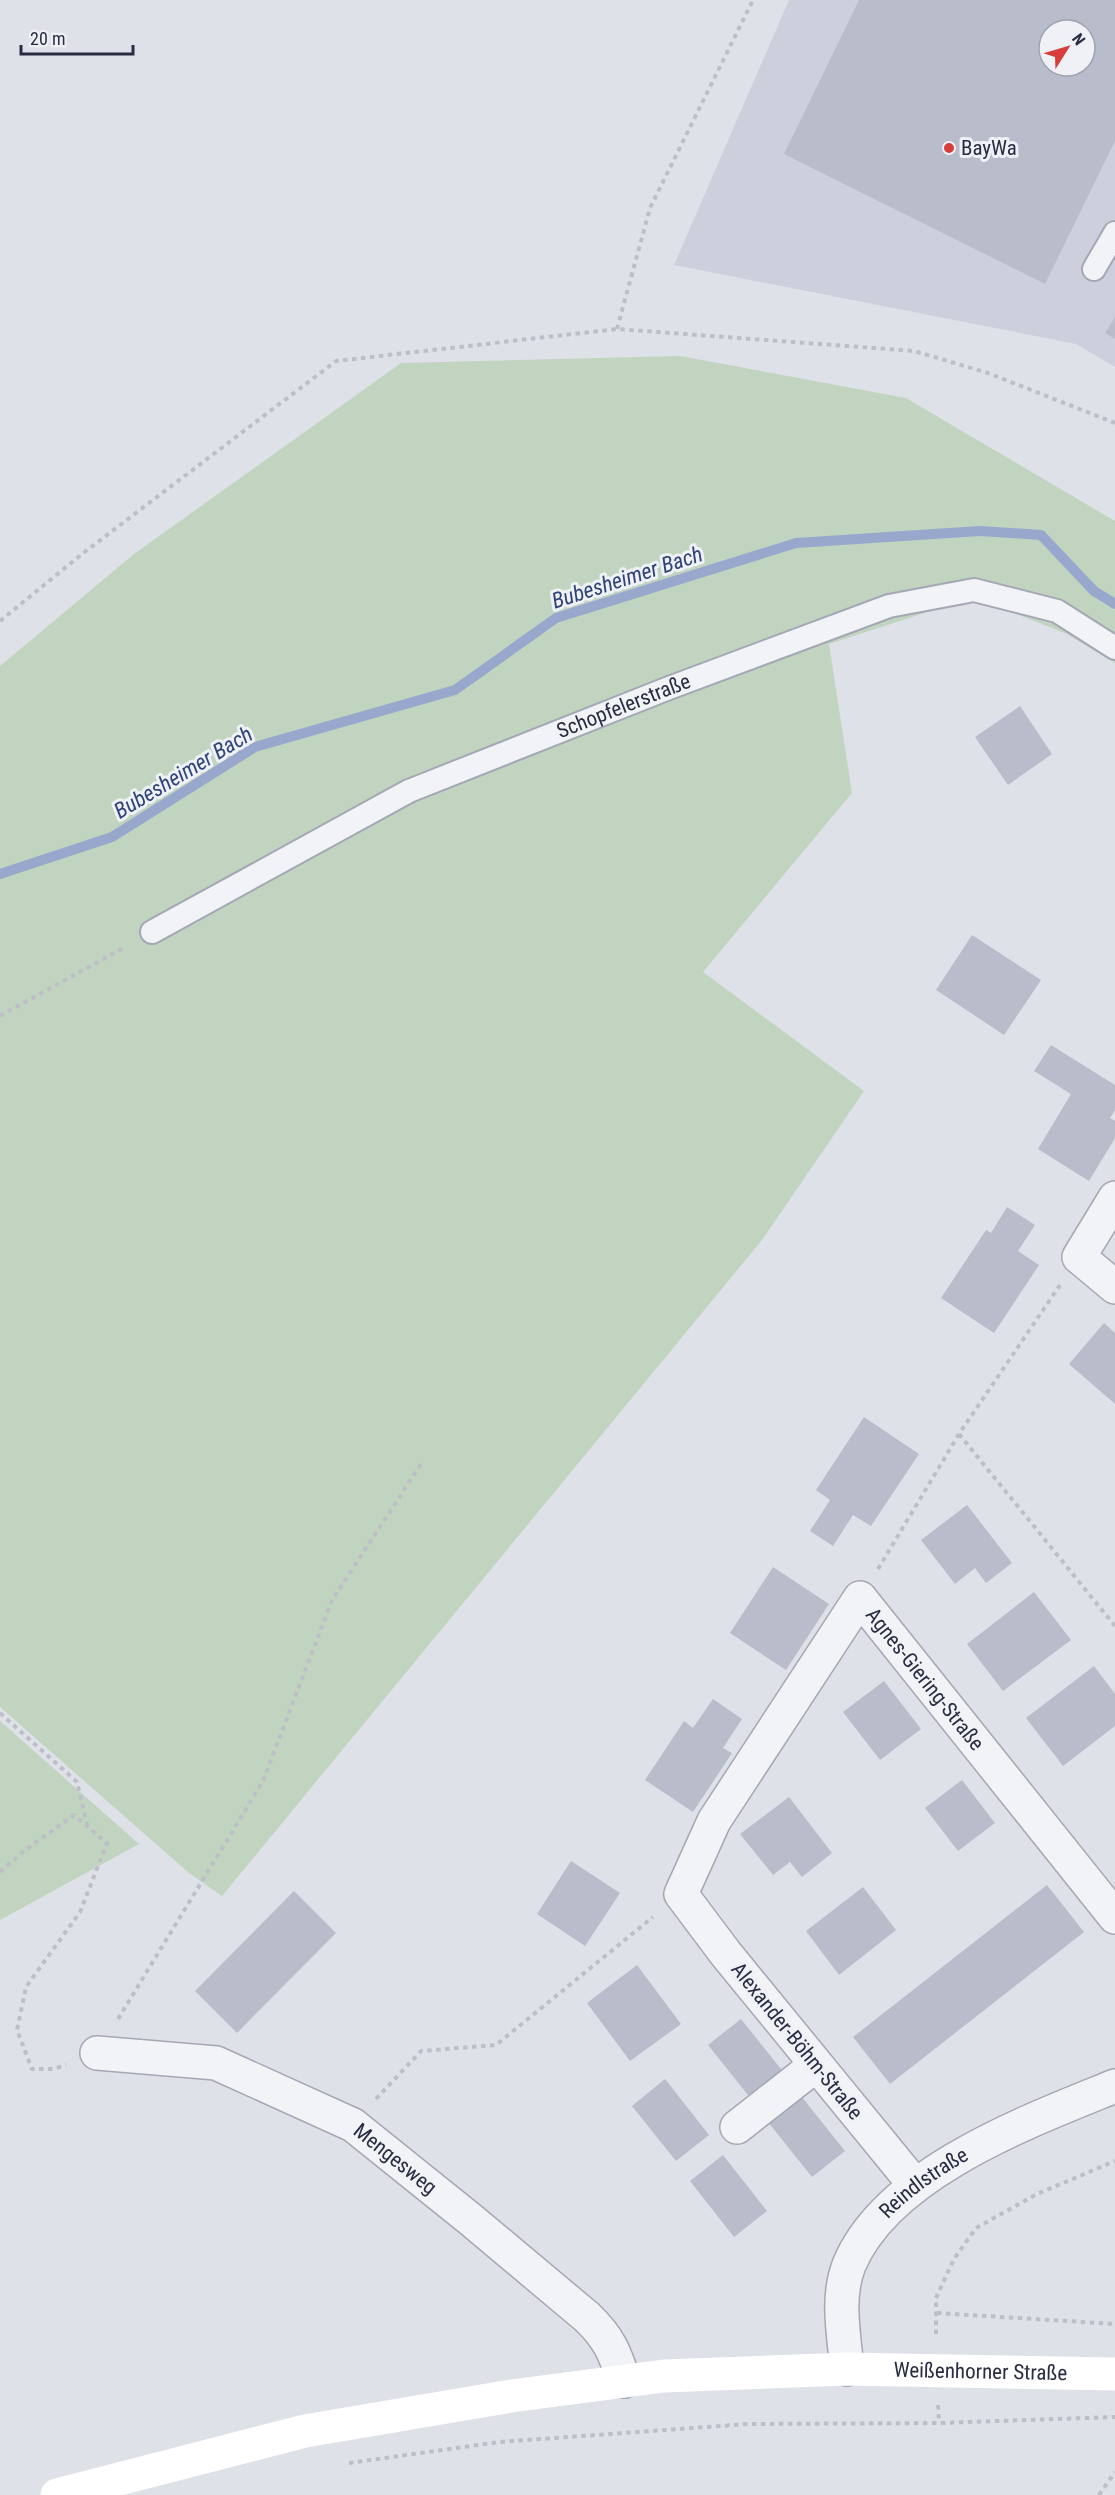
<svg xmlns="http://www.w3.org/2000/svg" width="1115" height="2495" viewBox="0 0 1115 2495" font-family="'Roboto Condensed',sans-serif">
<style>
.built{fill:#cdd0dc;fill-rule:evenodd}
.green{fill:#c1d4c0}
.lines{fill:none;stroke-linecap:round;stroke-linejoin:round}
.stream{stroke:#98a8cc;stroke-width:10}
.building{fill:#b9bcca;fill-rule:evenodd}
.service-casing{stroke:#a4a7b4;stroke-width:26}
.minor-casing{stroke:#a4a7b4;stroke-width:36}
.tertiary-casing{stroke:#a4a7b4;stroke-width:36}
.path{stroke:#bdbfc8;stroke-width:4;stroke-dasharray:4.5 4.5;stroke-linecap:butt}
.service{stroke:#f2f3f7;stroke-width:22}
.minor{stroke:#f2f3f7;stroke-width:33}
.tertiary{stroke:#f2f3f7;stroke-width:33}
.secondary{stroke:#fff;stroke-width:33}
.poi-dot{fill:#d73e3b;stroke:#eff1f7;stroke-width:2}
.labels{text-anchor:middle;stroke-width:6;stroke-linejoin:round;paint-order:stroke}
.poi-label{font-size:21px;fill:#272c42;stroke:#eff1f7;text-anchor:start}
.street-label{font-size:21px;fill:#272c42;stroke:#eff1f7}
.water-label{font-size:22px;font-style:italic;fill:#2e4378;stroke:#eff1f7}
</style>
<rect width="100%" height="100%" fill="#dfe1e9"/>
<path class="built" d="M 789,0 L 1115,0 L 1115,367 L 1076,344 L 674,265 ZM 1049,30 L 1085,30 L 1085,66 L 1049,66 Z"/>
<g class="green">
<path d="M 680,356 L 906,398 L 1115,521 L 1115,663 L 1067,634 L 974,597 L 829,644 L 852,793 L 703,972 L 864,1091 L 762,1240 L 222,1896 L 189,1873 L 0,1707 L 0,666 L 134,554 L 401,363 Z"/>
<path d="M 0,1721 L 139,1844 L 0,1920 Z"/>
</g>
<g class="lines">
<path class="stream" d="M 0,874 L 112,837 L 255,747 L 455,690 L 556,618 L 796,543 L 980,531 L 1041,535 L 1094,591 L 1115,604"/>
</g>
<g class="building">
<path d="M 859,0 L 1115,0 L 1115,141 L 1045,284 L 784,154 ZM 1049,30 L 1085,30 L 1085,66 L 1049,66 Z"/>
<path d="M 1115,317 L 1115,339 L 1105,333 Z"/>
<path d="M 1020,706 L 1052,754 L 1008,785 L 975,737 Z"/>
<path d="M 972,935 L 1041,980 L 1004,1035 L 936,990 Z"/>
<path d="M 1051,1045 L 1115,1085 L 1115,1110 L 1110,1118 L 1115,1121 L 1115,1138 L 1089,1181 L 1038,1149 L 1071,1094 L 1034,1071 Z"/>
<path d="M 1007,1207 L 1035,1225 L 1018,1251 L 1039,1265 L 994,1333 L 941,1298 L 986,1230 L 991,1233 Z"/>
<path d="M 1104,1323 L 1115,1333 L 1115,1404 L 1069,1364 Z"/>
<path d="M 864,1417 L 919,1454 L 871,1526 L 853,1515 L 833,1546 L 810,1531 L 830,1500 L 816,1490 Z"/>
<path d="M 967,1505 L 1012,1563 L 986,1583 L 975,1568 L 955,1584 L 921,1540 Z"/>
<path d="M 773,1567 L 829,1604 L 786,1670 L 730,1633 Z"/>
<path d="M 1034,1592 L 1071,1640 L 1003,1691 L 967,1644 Z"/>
<path d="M 1094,1666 L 1115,1694 L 1115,1726 L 1063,1766 L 1026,1718 Z"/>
<path d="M 884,1681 L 921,1729 L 880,1760 L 843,1712 Z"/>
<path d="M 713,1699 L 742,1719 L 723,1748 L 732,1753 L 693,1812 L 645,1780 L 684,1721 L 693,1728 Z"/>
<path d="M 962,1780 L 995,1823 L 958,1851 L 925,1808 Z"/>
<path d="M 789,1797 L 832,1853 L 802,1877 L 790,1862 L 773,1875 L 740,1834 Z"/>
<path d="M 571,1861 L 620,1893 L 585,1946 L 537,1914 Z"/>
<path d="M 1047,1885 L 1084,1932 L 890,2084 L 853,2037 Z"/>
<path d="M 863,1887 L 896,1930 L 839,1975 L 806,1931 Z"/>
<path d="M 294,1891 L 336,1933 L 237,2033 L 195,1991 Z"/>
<path d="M 637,1965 L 681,2024 L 630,2061 L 587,2003 Z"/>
<path d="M 741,2019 L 785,2074 L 752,2100 L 708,2045 Z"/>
<path d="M 665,2079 L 709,2135 L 676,2161 L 632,2106 Z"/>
<path d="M 801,2096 L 845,2151 L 812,2177 L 768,2122 Z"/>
<path d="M 723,2155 L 767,2211 L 734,2237 L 690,2181 Z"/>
</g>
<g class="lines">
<defs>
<g id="service">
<path d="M 1094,269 L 1115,233"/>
<path id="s1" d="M 152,932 L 409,791 L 669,688 L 889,606 L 974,590 L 1057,611 L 1115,648"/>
</g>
<g id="minor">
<path d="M 1115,1198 L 1079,1257 L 1115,1287"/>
<path id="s2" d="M 97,2053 L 216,2063 L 353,2125 L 470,2219 L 587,2317 C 609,2338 615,2353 624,2381"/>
<path d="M 737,2127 L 816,2065"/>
<path id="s3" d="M 915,2185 L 726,1954 L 681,1894 L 714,1821 L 860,1598 L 1115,1917"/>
</g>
<g id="tertiary">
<path id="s4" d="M 847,2369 C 844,2335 836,2298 849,2265 C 887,2173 1029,2121 1115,2086"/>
</g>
</defs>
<use href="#service" class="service-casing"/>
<use href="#minor" class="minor-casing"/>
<use href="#tertiary" class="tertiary-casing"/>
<g class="path">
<path d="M 617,329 L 650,208 L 753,0"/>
<path d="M 0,621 L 82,554 L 336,361 L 617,329 L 914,351 L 988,373 L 1115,423"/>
<path d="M 0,1016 L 125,947"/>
<path d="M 959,1434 L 1115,1626"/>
<path d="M 878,1569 L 959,1434 L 1060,1285"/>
<path d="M 0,1713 L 77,1782 L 87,1824"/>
<path d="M 0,1872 L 24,1851 L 74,1815 L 107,1843 L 80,1912 L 26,1987 L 17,2030 L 32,2069 L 53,2069 L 66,2065"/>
<path d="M 118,2019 L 263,1781 L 332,1600 L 423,1461"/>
<path d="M 376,2099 L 421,2051 L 496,2045 L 653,1917"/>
<path d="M 937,2313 L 1115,2324"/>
<path d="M 936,2334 L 936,2298 L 954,2259 L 976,2228 L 1037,2194 L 1115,2161"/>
<path d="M 938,2405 L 939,2423"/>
<path d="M 349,2463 L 499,2442 L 748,2424 L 939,2423 L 1115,2417"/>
<path d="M 1099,2495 L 1115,2472"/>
</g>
<use href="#service" class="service"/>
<use href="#minor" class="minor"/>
<use href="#tertiary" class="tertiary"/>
<path class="secondary" id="s5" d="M 57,2495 L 305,2431 L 511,2396 L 664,2376 L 847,2369 L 1115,2374"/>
</g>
<circle class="poi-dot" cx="949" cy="148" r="6"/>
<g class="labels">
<g class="poi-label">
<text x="961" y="155">BayWa</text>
</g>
<g class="street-label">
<text dy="7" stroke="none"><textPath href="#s1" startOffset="524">Schopfelerstraße</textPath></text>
<text dy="7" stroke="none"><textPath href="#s3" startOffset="824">Agnes-Giering-Straße</textPath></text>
<text transform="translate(797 2041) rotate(51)" y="7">Alexander-Böhm-Straße</text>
<text dy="7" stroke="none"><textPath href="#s2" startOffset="324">Mengesweg</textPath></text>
<text dy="7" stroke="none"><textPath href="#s4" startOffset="218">Reindlstraße</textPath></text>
<text dy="7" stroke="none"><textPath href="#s5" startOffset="936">Weißenhorner Straße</textPath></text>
</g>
<g class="water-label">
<text transform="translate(627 577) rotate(-18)" y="8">Bubesheimer Bach</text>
<text transform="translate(183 772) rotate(-31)" y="8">Bubesheimer Bach</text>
</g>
</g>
<g transform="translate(1067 48) rotate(53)"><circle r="28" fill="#eff1f7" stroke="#9fa2af" stroke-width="1.5"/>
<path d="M0-4.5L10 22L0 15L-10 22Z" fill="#d73e3b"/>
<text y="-9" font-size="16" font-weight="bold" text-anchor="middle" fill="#272c42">N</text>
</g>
<path d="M21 45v9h112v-9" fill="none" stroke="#272c42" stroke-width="3"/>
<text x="30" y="45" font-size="18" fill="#272c42" stroke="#eff1f7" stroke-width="4.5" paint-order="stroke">20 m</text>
</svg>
